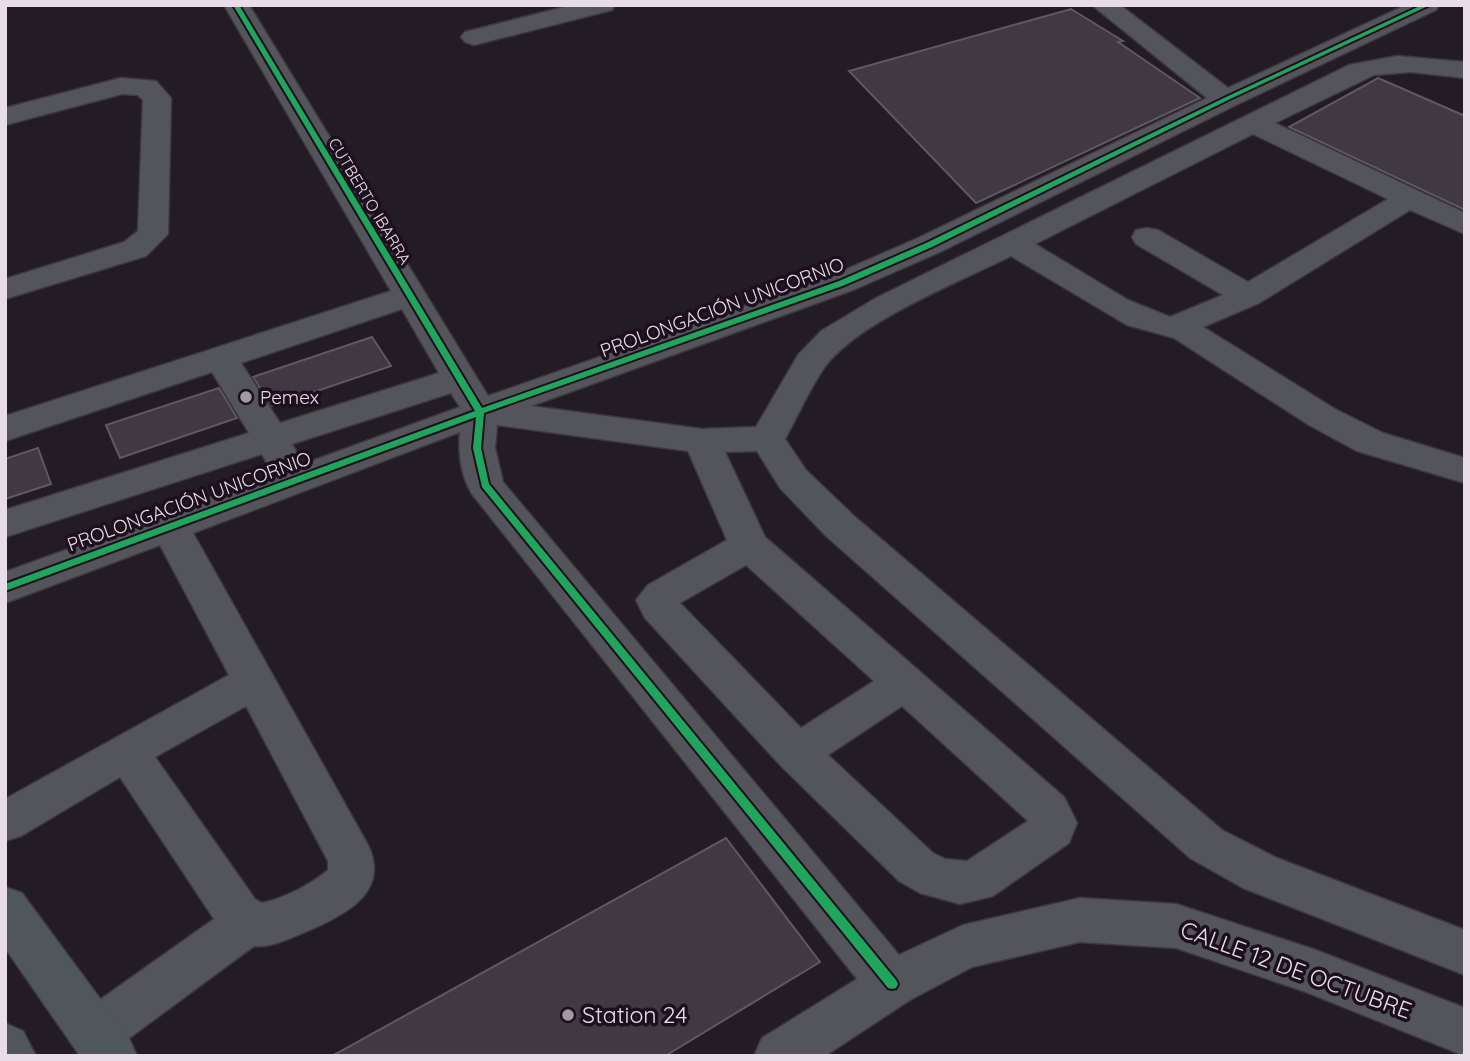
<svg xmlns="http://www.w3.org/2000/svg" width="1470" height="1061" viewBox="0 0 1470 1061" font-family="Quicksand,sans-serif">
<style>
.building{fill:#403842;stroke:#5f5860;stroke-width:2}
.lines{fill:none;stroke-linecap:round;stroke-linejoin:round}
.minor-casing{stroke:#3e383e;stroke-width:3}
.major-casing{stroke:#3e383e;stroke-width:3}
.minor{fill:#53555a;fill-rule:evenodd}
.major{fill:#4f575b;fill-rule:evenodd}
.cycleway-casing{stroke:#1e0f1f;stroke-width:4}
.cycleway{fill:#20a55d;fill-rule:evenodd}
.poi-dot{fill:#a399a3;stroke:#1e0f1f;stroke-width:2.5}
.labels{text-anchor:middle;stroke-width:7;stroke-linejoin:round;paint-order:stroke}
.far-street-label{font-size:16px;fill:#e7dce7;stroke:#1e0f1f}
.street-label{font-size:19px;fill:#e7dce7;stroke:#1e0f1f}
.poi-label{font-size:19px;fill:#e7dce7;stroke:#1e0f1f;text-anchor:start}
.near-street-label{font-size:23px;fill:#e7dce7;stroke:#1e0f1f}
.near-poi-label{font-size:23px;fill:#e7dce7;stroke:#1e0f1f;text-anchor:start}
</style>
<rect width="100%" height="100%" fill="#241c24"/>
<g class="building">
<path d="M 1071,9 L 1123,41 L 1118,42 L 1200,98 L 976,203 L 849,71 Z"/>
<path d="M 1378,78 L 1465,116 L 1465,210 L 1289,127 Z"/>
<path d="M 372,337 L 391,366 L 272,406 L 253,377 Z"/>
<path d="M 219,388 L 237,418 L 120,458 L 106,425 Z"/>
<path d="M 38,448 L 51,484 L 5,499 L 5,459 Z"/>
<path d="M 726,838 L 820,962 L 665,1056 L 332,1056 Z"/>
</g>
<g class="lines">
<defs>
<g id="minor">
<path d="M 224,5 L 249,5 L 488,396 L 831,276 L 918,238 L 1207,98 L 1092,5 L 1120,5 L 1228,88 L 1406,5 L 1439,5 L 1436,10 L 1236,105 L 940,252 L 853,290 L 531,406 L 702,429 L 756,427 L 798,355 L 821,331 L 876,298 L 1349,65 L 1397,56 L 1465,62 L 1465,78 L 1411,72 L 1374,75 L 1275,123 L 1465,213 L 1465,234 L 1410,210 L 1259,303 L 1203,327 L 1335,409 L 1383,433 L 1465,458 L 1465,483 L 1357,451 L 1309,425 L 1174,338 L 1127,325 L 1011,256 C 959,282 857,322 824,368 C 809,390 798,416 785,439 L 806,470 L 854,516 L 1222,830 L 1277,858 L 1465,930 L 1465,975 L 1243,888 L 1190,858 L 826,536 L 780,488 L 757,451 L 725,452 L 765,537 L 1064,797 L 1077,823 L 1069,843 L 993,896 L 960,904 L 920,893 L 899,881 L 781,766 L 645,618 L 636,600 L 648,585 L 727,540 L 688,451 L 497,425 L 495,448 L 503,482 L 899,955 L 963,925 L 1080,898 L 1176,904 L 1313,949 L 1465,1008 L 1465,1056 L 1306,992 L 1176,948 L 1080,942 L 972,967 L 910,1000 L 825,1056 L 754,1056 L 762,1038 L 857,979 L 472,494 C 461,476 458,453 460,432 L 193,533 L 368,845 C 391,893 343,916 305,932 C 290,938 271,948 254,946 L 113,1050 L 99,1056 L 77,1050 L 69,1033 L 77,1016 L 214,919 L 120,777 L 21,836 L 5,841 L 5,799 L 229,675 L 160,545 L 5,603 L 5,572 L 281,472 L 270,469 L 262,454 L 5,537 L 5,510 L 249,433 L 212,372 L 5,441 L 5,416 L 391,291 ZM 1253,134 L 1388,199 L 1248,282 L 1158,230 L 1147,228 L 1136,230 L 1132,237 L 1136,244 L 1223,295 L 1170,317 L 1128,300 L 1035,244 ZM 402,309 L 439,373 L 280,423 L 241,363 ZM 451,393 L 460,407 L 298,466 L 301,460 L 292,444 ZM 746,565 L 874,681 L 801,728 L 680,603 ZM 246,706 L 328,861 L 328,870 C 310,885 285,898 262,903 L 255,899 L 155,757 ZM 902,706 L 1028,821 L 967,861 L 945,859 L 933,853 L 828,755 Z"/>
<path d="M 572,5 L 615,5 L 612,10 L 474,45 L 465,42 L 461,37 L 465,32 Z"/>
<path d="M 121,78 L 156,81 L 171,98 L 168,234 L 146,256 L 5,299 L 5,279 L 124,242 L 138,231 L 143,100 L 138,95 L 122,94 L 5,125 L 5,108 Z"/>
</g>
<g id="major">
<path d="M 5,887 L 22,893 L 129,1038 L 137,1056 L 80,1056 L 5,948 Z"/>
<path d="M 5,1023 L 23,1031 L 36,1056 L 5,1056 Z"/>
</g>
</defs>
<use href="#minor" class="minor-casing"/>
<use href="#major" class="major-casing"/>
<use href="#minor" class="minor"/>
<use href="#major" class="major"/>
<defs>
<path id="cycleway" d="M 233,5 L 239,5 L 482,408 L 839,281 L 926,243 L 1224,98 L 1422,5 L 1430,5 L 1228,100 L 932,247 L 845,285 L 484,413 L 481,448 L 489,484 L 896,980 L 898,984 L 896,988 L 892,989 L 888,988 L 482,487 L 473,448 L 476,417 L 5,591 L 5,584 L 475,411 Z"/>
</defs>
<use href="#cycleway" class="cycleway-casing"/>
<use href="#cycleway" class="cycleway"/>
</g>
<g class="poi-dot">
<circle cx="246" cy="397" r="7"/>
<circle cx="568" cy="1015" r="7"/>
</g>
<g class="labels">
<g class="far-street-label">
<text transform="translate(370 201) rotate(59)" y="6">CUTBERTO IBARRA</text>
</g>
<g class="street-label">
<text transform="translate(722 307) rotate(-20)" y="7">PROLONGACIÓN UNICORNIO</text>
<text transform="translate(189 501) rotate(-20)" y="7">PROLONGACIÓN UNICORNIO</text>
</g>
<g class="poi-label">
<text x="260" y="404">Pemex</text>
</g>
<g class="near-street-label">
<text transform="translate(1296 970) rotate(20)" y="8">CALLE 12 DE OCTUBRE</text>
</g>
<g class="near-poi-label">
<text x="582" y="1023">Station 24</text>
</g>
</g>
<rect width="1470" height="1061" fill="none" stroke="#e7dce7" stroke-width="14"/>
</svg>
